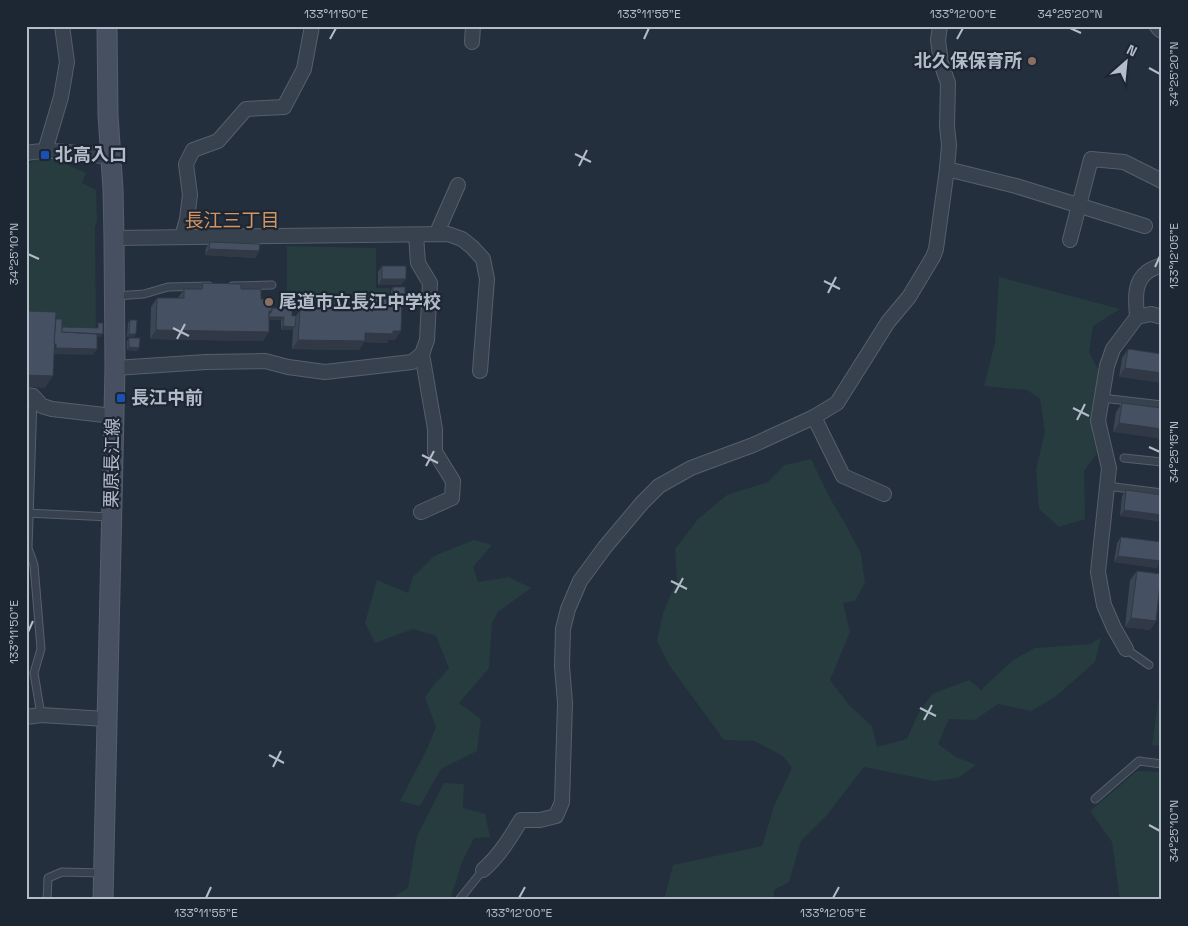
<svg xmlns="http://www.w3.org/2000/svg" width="1188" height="926" viewBox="0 0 1188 926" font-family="'Space Grotesk','Noto Sans JP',sans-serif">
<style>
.green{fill:#263c3f}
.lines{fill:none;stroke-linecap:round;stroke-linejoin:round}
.service-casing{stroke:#565f6c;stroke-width:9}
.minor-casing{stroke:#565f6c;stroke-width:16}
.tertiary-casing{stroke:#565f6c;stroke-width:20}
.secondary-casing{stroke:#565f6c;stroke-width:21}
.service{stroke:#38414e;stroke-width:7}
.minor{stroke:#38414e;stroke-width:14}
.tertiary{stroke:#38414e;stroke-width:18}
.secondary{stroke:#465061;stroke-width:19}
.wall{fill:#3b4654}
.shaded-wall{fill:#303945}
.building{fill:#455162;stroke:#303945}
.ticks{fill:none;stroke:#b4bcc9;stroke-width:2}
.education-dot{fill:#8d6e63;stroke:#1d2633;stroke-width:2}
.transit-dot{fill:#1a4fb4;stroke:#1d2633;stroke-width:2}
.labels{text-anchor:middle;stroke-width:4.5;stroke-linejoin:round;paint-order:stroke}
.poi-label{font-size:18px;font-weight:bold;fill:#b4bcc9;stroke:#1d2633;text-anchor:start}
.street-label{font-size:18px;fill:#b4bcc9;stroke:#1d2633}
.neighbourhood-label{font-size:19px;fill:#d59563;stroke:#1d2633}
.neatline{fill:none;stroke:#b4bcc9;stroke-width:2}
.ticks-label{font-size:12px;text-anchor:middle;fill:#b4bcc9}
</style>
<rect width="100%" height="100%" fill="#242f3e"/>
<g class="green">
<path d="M 38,159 L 55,159 L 86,173 L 82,183 L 96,190 L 97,222 L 95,227 L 96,331 L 26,323 L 26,165 Z"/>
<path d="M 287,246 L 376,248 L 376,288 L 390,288 L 390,306 L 287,308 Z"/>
<path d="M 999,277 L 1120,309 L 1093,326 L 1089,352 L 1100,373 L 1092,432 L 1097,453 L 1084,471 L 1085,519 L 1059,527 L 1039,509 L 1036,469 L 1045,432 L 1040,399 L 1027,390 L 984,386 L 995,343 Z"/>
<path d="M 811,459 L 831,500 L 847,527 L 861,554 L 865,583 L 855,601 L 843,603 L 850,632 L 830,680 L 849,705 L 872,726 L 877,747 L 907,739 L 918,714 L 932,694 L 969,680 L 981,690 L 1013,660 L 1035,648 L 1091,644 L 1101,637 L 1095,662 L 1055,697 L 1031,711 L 998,704 L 975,720 L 949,719 L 938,744 L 956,757 L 976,765 L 958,778 L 934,781 L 864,767 L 826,816 L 801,841 L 789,882 L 774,890 L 774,900 L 664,900 L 673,865 L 762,846 L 774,806 L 792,768 L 783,756 L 754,741 L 724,740 L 669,665 L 657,641 L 663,613 L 677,580 L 675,549 L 698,519 L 727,495 L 768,482 L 785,465 Z"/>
<path d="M 474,540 L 492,545 L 473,567 L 478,582 L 509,577 L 531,588 L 498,612 L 492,623 L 489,668 L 459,703 L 481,719 L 477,751 L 441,769 L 420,806 L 400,801 L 427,749 L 436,727 L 425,697 L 434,685 L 449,668 L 436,636 L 413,629 L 375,643 L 365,623 L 377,580 L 408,593 L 413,577 L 434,556 Z"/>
<path d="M 1162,676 L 1162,746 L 1152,745 Z"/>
<path d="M 1137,771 L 1162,772 L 1162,900 L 1120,900 L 1112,842 L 1090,811 Z"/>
<path d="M 444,783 L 464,784 L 463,808 L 485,814 L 490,837 L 474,838 L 462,862 L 451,897 L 446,900 L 388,900 L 408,888 L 417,836 Z"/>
</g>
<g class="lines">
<defs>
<g id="service">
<path d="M 232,286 L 272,285"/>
<path d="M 116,296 L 144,294 L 168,287 L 209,286"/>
<path d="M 1102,398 L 1162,405"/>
<path d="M 33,399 L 28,548 L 34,565 L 41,649 L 34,673 L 41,715"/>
<path d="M 1124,458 L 1162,462"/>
<path d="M 1107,486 L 1162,493"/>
<path d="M 26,513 L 110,517"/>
<path d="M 1126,649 L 1149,665"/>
<path d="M 1095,799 L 1139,761 L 1162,764"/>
<path d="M 47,900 L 48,878 L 62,872 L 103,873"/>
<path d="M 459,900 L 483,870"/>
</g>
<g id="minor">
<path d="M 472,42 L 473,26"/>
<path d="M 45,151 L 61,97 L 67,62 L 62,26"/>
<path d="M 26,153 C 54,148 83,154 110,157"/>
<path d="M 947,169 L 1016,186 L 1145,226"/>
<path d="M 440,234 L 439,228 L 458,185"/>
<path d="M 182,237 L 187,219 L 190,195 L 186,164 L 193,150 L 218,141 L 246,109 L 284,107 L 304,69 L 312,26"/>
<path d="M 114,238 L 448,234 L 462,239 L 472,247 L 483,259 L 487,279 L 480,371"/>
<path d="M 1070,240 L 1091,159 L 1124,162 L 1162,181"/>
<path d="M 1137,317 C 1136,301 1133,283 1147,272 C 1151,269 1157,267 1162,265"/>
<path d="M 115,368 L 206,362 L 265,361 L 288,367 L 325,372 L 412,362 L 422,354 L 427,340 L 430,283 L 418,263 L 416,235"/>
<path d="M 26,395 L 33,396 L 42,406 L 52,409 L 113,416"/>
<path d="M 814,417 L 843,476 L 884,494"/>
<path d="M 421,512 L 452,498 L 453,481 L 435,452 L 435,429 L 422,354"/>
<path d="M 1126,649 L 1114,628 L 1104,605 L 1098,572 L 1109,468 L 1098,421 L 1107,366 L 1113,349 L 1137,317 L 1151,314 L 1162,317"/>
<path d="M 26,717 L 41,715 L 106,719"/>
<path d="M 483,870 C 500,855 510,838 521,820 L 540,820 L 556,816 L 562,802 L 565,703 L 562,666 L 563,629 L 568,609 L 580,581 L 605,547 L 642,503 L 659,486 L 691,468 L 753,445 L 814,417 L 837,403 L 888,322 L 909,297 L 933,257 L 936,249 L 947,169 L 949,145 L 947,126 L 948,83 L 941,63 L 938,40 L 940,26"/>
</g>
<path id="tertiary" d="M 1159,26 L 1162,29"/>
<path id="secondary" d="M 103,900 L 115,368 L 114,238 L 113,189 L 108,115 L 107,26"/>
</defs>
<use href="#service" class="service-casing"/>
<use href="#minor" class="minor-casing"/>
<use href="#tertiary" class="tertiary-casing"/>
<use href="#secondary" class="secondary-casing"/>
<use href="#service" class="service"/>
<use href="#minor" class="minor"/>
<use href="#tertiary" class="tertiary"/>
<use href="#secondary" class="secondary"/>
</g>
<g class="wall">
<path d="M 210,242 L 259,251 L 255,258 L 205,255 L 206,248 Z"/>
<path d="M 382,266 L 401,285 L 378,285 L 378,272 Z"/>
<path d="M 203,283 L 241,289 L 261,299 L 272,308 L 292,316 L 296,316 L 300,310 L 303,310 L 307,304 L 339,309 L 352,309 L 357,301 L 370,301 L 372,299 L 391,299 L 391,290 L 393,287 L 405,297 L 403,300 L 402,300 L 395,340 L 388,340 L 387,343 L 364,342 L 359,350 L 292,349 L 293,329 L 281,330 L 281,320 L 269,320 L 263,341 L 150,339 L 151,307 L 157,298 L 178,298 L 184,289 L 199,289 Z"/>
<path d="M 130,320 L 134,337 L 127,337 L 128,323 Z"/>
<path d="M 129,338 L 137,351 L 127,350 L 127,341 Z"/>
<path d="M 1128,349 L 1162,354 L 1119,377 L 1122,358 Z"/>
<path d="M 1122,403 L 1162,408 L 1113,432 L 1116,412 Z"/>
<path d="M 1126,490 L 1162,495 L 1120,516 L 1122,496 Z"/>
<path d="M 1121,537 L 1157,568 L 1114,562 L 1117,543 Z"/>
<path d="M 1137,571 L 1156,621 L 1150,630 L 1125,627 L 1130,580 Z"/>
</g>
<g class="shaded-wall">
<path d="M 209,249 L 259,251 L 255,258 L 205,255 Z"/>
<path d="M 382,279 L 406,279 L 401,285 L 378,285 Z"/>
<path d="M 393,297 L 405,297 L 403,300 L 391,300 Z"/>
<path d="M 269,311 L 272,311 L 284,317 L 281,320 L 263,320 Z"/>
<path d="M 283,326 L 295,327 L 292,330 L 281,330 Z"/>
<path d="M 156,330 L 269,332 L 263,341 L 150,339 Z"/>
<path d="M 393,331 L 401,331 L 395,340 L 388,340 L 387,343 L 364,342 L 359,350 L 292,349 L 298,340 L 365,333 Z"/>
<path d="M 103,334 L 100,337 L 58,336 Z"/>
<path d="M 129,334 L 136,334 L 134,337 L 127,337 Z"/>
<path d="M 129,347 L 139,348 L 137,351 L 127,350 Z"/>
<path d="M 56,348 L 97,349 L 93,355 L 51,354 Z"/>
<path d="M 1125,368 L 1162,373 L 1162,383 L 1119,377 Z"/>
<path d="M 26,375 L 53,376 L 45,388 L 26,387 Z"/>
<path d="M 1119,423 L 1162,429 L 1162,439 L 1113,432 Z"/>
<path d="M 1124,510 L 1162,515 L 1162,522 L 1120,516 Z"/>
<path d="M 1118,556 L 1161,561 L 1157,568 L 1114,562 Z"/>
<path d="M 1131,618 L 1156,621 L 1150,630 L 1125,627 Z"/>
</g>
<g class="building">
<path d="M 210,242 L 260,244 L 259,251 L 209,249 Z"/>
<rect x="382" y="266" width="24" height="13"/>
<path d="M 203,283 L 241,284 L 241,289 L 261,289 L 261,299 L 272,300 L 272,311 L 269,311 L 269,332 L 156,330 L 157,298 L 184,298 L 184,289 L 202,289 Z"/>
<rect x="393" y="287" width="12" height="10"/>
<path d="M 372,299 L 402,299 L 401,331 L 393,331 L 393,334 L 365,333 L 365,341 L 298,340 L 300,310 L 307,310 L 307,304 L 339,305 L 339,309 L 357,309 L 357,301 L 372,301 Z"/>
<path d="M 272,308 L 292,309 L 292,316 L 296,316 L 295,327 L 283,326 L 284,317 L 269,317 L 269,315 L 272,311 Z"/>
<path d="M 26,311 L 56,312 L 53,376 L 26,375 Z"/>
<path d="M 56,319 L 62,319 L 62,332 L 97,334 L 97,349 L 56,348 L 56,344 L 54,344 Z"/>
<path d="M 130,320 L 137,320 L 136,334 L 129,334 Z"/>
<path d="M 98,323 L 103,323 L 103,334 L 62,332 L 62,327 L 98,328 Z"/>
<path d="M 129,338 L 140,338 L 139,348 L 129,347 Z"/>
<path d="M 1128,349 L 1162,354 L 1162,373 L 1125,368 Z"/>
<path d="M 1122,403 L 1162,408 L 1162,429 L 1119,423 Z"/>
<path d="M 1126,490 L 1162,495 L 1162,515 L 1124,510 Z"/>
<path d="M 1121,537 L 1162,542 L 1161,561 L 1118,556 Z"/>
<path d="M 1137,571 L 1161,574 L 1156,621 L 1131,618 Z"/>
</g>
<path class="ticks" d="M 1070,28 L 1081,33M 330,39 L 336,28M 644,39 L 649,28M 957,39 L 963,28M 1149,68 L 1160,74M 575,154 L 591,162M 579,166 L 587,150M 28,254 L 39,259M 1155,267 L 1160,256M 824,281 L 840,289M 828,293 L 836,277M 173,328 L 189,336M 177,339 L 185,324M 1073,408 L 1089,416M 1077,420 L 1085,404M 1149,447 L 1160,452M 422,455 L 438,463M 426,466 L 434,451M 671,581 L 687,589M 675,593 L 683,578M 28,632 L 33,621M 920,708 L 936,716M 924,720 L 932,705M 269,755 L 284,763M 273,767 L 281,751M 1149,825 L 1160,831M 206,898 L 211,887M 519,898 L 525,887M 833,898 L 839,887"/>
<g class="education-dot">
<circle cx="1032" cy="61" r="5"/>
<circle cx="269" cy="302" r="5"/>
</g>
<g class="transit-dot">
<rect x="40" y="150" width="10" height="10" rx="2.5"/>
<rect x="116" y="393" width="10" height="10" rx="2.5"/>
</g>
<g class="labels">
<g class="poi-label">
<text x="1022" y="67" text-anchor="end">北久保保育所</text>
<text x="55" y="161">北高入口</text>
<text x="279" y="308">尾道市立長江中学校</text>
<text x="131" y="404">長江中前</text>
</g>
<g class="street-label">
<text transform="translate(112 463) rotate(-89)" y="6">栗原長江線</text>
</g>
<g class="neighbourhood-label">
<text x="232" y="227">長江三丁目</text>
</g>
</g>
<rect width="1188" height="926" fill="none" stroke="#1d2633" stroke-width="55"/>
<g transform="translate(1126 62) rotate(27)" stroke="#1d2633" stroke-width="4" paint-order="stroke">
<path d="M0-4L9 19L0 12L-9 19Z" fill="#b4bcc9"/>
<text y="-8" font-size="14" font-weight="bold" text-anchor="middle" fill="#b4bcc9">N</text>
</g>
<rect x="28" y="28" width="1132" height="870" class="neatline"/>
<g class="ticks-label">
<text x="336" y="18">133°11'50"E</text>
<text x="649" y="18">133°11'55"E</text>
<text x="963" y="18">133°12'00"E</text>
<text x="1070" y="18">34°25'20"N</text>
<text transform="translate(1174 74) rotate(-90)" y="4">34°25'20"N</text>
<text transform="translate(14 254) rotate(-90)" y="4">34°25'10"N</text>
<text transform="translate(1174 256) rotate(-90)" y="4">133°12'05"E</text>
<text transform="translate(1174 452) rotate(-90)" y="4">34°25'15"N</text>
<text transform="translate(14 632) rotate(-90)" y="4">133°11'50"E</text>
<text transform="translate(1174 831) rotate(-90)" y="4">34°25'10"N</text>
<text x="206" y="917">133°11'55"E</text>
<text x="519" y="917">133°12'00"E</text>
<text x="833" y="917">133°12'05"E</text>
</g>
</svg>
